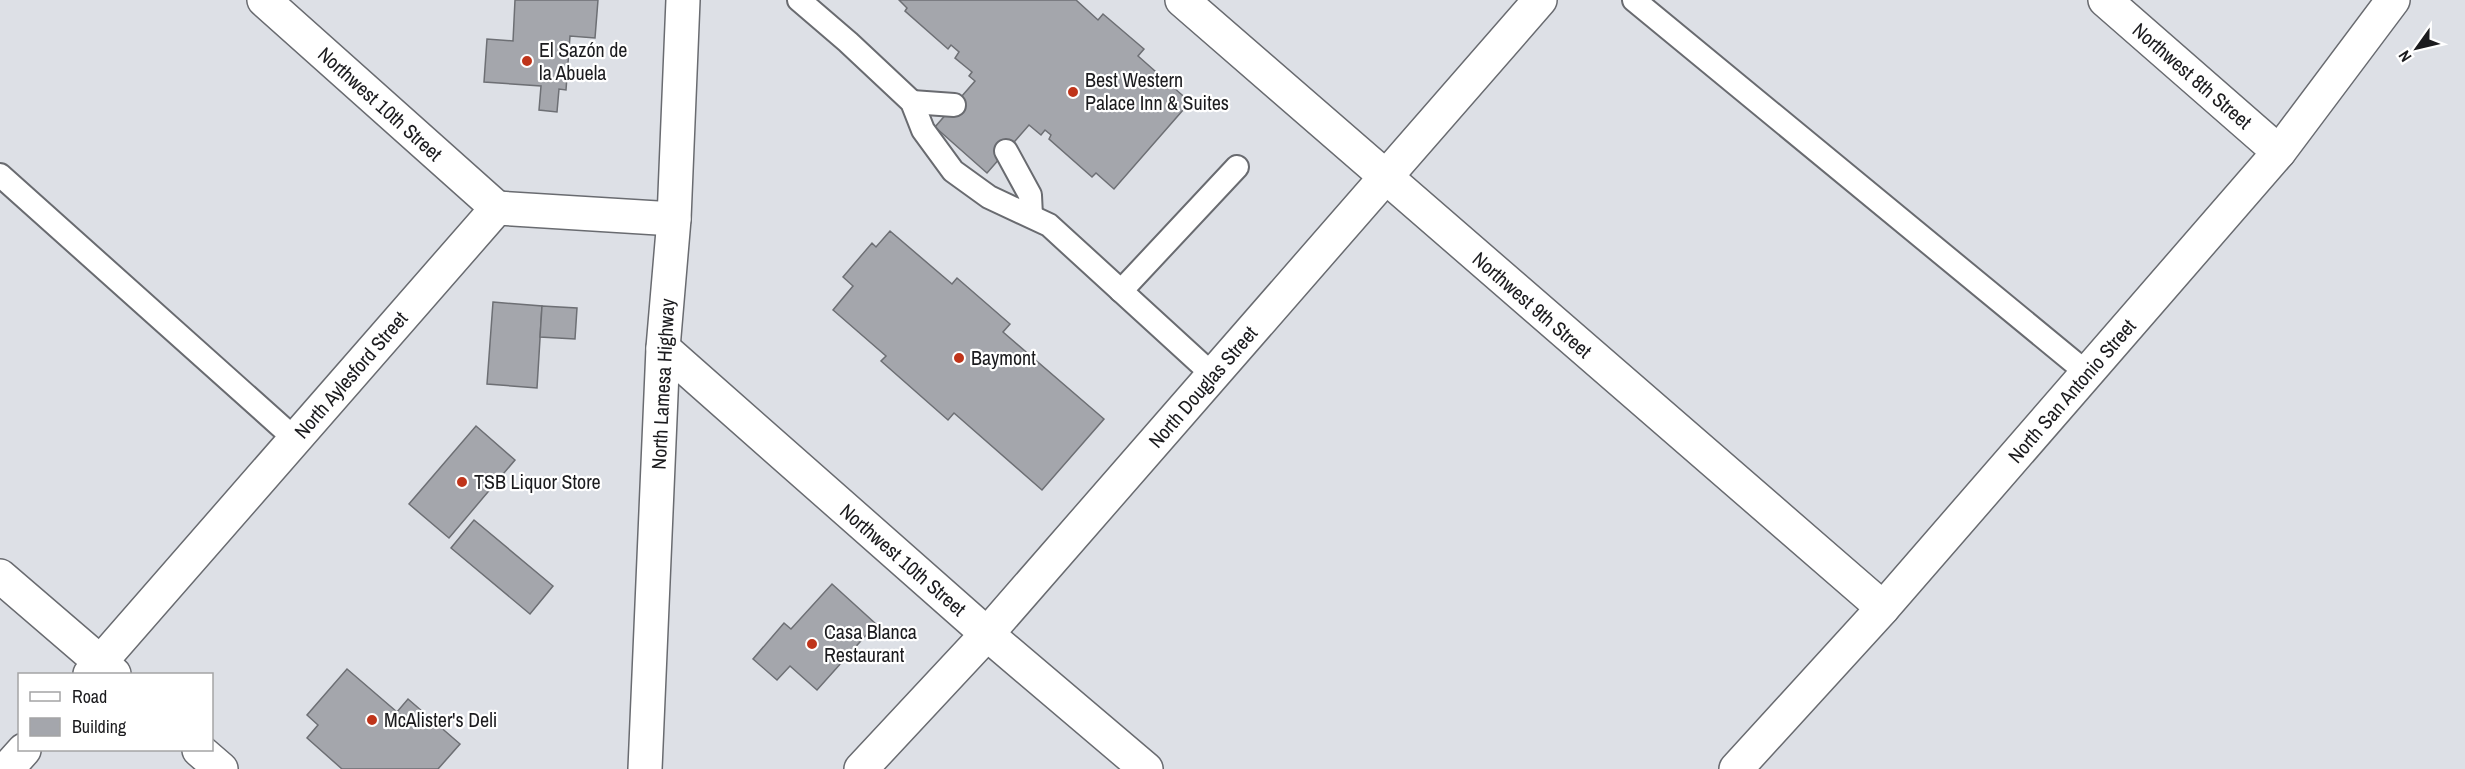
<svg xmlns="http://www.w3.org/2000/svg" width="2465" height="769" viewBox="0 0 2465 769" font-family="'Archivo Narrow',sans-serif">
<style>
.building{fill:#a4a6ac;stroke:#6d6f74;stroke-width:1.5}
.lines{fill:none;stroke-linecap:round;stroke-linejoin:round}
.lane-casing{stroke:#696b70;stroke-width:26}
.street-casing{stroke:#696b70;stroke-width:36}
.primary-casing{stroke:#696b70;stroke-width:36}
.lane{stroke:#fff;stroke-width:22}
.street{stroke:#fff;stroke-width:33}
.primary{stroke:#fff;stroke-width:33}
.poi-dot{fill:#bf341a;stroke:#fff;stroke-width:2}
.labels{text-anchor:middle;stroke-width:4.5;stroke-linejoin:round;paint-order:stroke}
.poi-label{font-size:20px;fill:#1b1b1e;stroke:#fff;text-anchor:start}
.street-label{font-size:20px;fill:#1b1b1e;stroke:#fff}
</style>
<rect width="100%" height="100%" fill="#dde0e6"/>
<g class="building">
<path d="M 515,0 L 598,0 L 595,38 L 570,36 L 566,90 L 559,89 L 557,112 L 539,110 L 541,86 L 484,82 L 487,39 L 513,41 Z"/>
<path d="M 899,0 L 1076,0 L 1098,20 L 1103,14 L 1144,49 L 1138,56 L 1190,102 L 1114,189 L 1096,173 L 1092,177 L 1049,139 L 1051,135 L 1045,130 L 1041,135 L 1029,125 L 987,173 L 935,127 L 975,81 L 969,76 L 972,72 L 955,58 L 959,52 L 951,45 L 948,49 L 905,11 L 907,8 Z"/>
<path d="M 890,231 L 952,284 L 957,278 L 1010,324 L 1003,332 L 1104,419 L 1042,490 L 954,413 L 948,420 L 881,361 L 886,356 L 833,310 L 853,286 L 843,277 L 872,243 L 876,247 Z"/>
<path d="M 493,302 L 542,306 L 537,388 L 487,384 Z"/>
<path d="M 542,306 L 577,308 L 575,339 L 540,337 Z"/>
<path d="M 476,426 L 515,460 L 449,538 L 409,504 Z"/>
<path d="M 474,520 L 553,586 L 530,614 L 451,548 Z"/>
<path d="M 832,584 L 876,624 L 817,690 L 790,666 L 777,680 L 753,659 L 784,623 L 791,629 Z"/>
<path d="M 347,669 L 397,712 L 408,699 L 460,744 L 438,769 L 342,769 L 307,738 L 318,725 L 307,715 Z"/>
</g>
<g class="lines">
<defs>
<g id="lane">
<path d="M 799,0 L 848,42 L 912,102 L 923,130 L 953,171 L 989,197 L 1049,225 L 1213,375"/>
<path d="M 1634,0 L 2087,373"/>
<path d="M 912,102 L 954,105"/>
<path d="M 1006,151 L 1030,195 L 1031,216"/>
<path d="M 0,175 L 295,439"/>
<path d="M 1121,291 L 1237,167"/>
</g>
<g id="street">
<path d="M 264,0 L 497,208"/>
<path d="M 1182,0 L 1883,608"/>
<path d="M 2105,0 L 2279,152"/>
<path d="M 663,348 L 987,634 L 1146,769"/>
<path d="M 0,576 L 114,674"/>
<path d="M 90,674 L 497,208 L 674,219"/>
<path d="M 199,750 L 221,769"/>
<path d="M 7,769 L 24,750"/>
<path d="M 861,769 L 987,634 L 1540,0"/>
<path d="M 1736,769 L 1883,608 L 2279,152 L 2393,0"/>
</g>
<path id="primary" d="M 645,769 L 663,348 L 674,219 L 683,0"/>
</defs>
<use href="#lane" class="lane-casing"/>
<use href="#street" class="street-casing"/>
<use href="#primary" class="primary-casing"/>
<use href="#lane" class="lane"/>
<use href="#street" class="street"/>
<use href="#primary" class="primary"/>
</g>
<g class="poi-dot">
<circle cx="527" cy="61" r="6"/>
<circle cx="1073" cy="92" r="6"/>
<circle cx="959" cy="358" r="6"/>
<circle cx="462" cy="482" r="6"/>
<circle cx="812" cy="644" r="6"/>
<circle cx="372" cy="720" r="6"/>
</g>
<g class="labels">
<g class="poi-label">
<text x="539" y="57">El Sazón de<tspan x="539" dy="23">la Abuela</tspan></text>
<text x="1085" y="87">Best Western<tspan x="1085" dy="23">Palace Inn &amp; Suites</tspan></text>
<text x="971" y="365">Baymont</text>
<text x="474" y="489">TSB Liquor Store</text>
<text x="824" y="639">Casa Blanca<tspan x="824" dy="23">Restaurant</tspan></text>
<text x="384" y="727">McAlister's Deli</text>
</g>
<g class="street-label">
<text transform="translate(2192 76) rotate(41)" y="7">Northwest 8th Street</text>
<text transform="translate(380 104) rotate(42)" y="7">Northwest 10th Street</text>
<text transform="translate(1532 305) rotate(41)" y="7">Northwest 9th Street</text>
<text transform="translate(351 375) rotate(-49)" y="7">North Aylesford Street</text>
<text transform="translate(663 384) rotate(-87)" y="7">North Lamesa Highway</text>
<text transform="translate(1203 387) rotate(-49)" y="7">North Douglas Street</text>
<text transform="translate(2072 391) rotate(-49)" y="7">North San Antonio Street</text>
<text transform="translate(903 560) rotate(41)" y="7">Northwest 10th Street</text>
</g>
</g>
<rect x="18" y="673" width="195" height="78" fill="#ffffff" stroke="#a4a4a5" stroke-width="1.5"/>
<rect x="30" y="692" width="30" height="9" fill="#ffffff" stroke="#a4a4a5" stroke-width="1.5"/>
<text x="72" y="703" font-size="18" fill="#1b1b1e">Road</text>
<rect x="30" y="718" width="30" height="18" fill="#a4a6ac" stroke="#a4a4a5" stroke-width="1.5"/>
<text x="72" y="733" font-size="18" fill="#1b1b1e">Building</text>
<g transform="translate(2417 48) rotate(236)" stroke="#ffffff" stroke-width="4.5" paint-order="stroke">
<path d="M0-4.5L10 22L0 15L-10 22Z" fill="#1b1b1e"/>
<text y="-9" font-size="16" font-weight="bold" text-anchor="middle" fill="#1b1b1e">N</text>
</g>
</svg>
